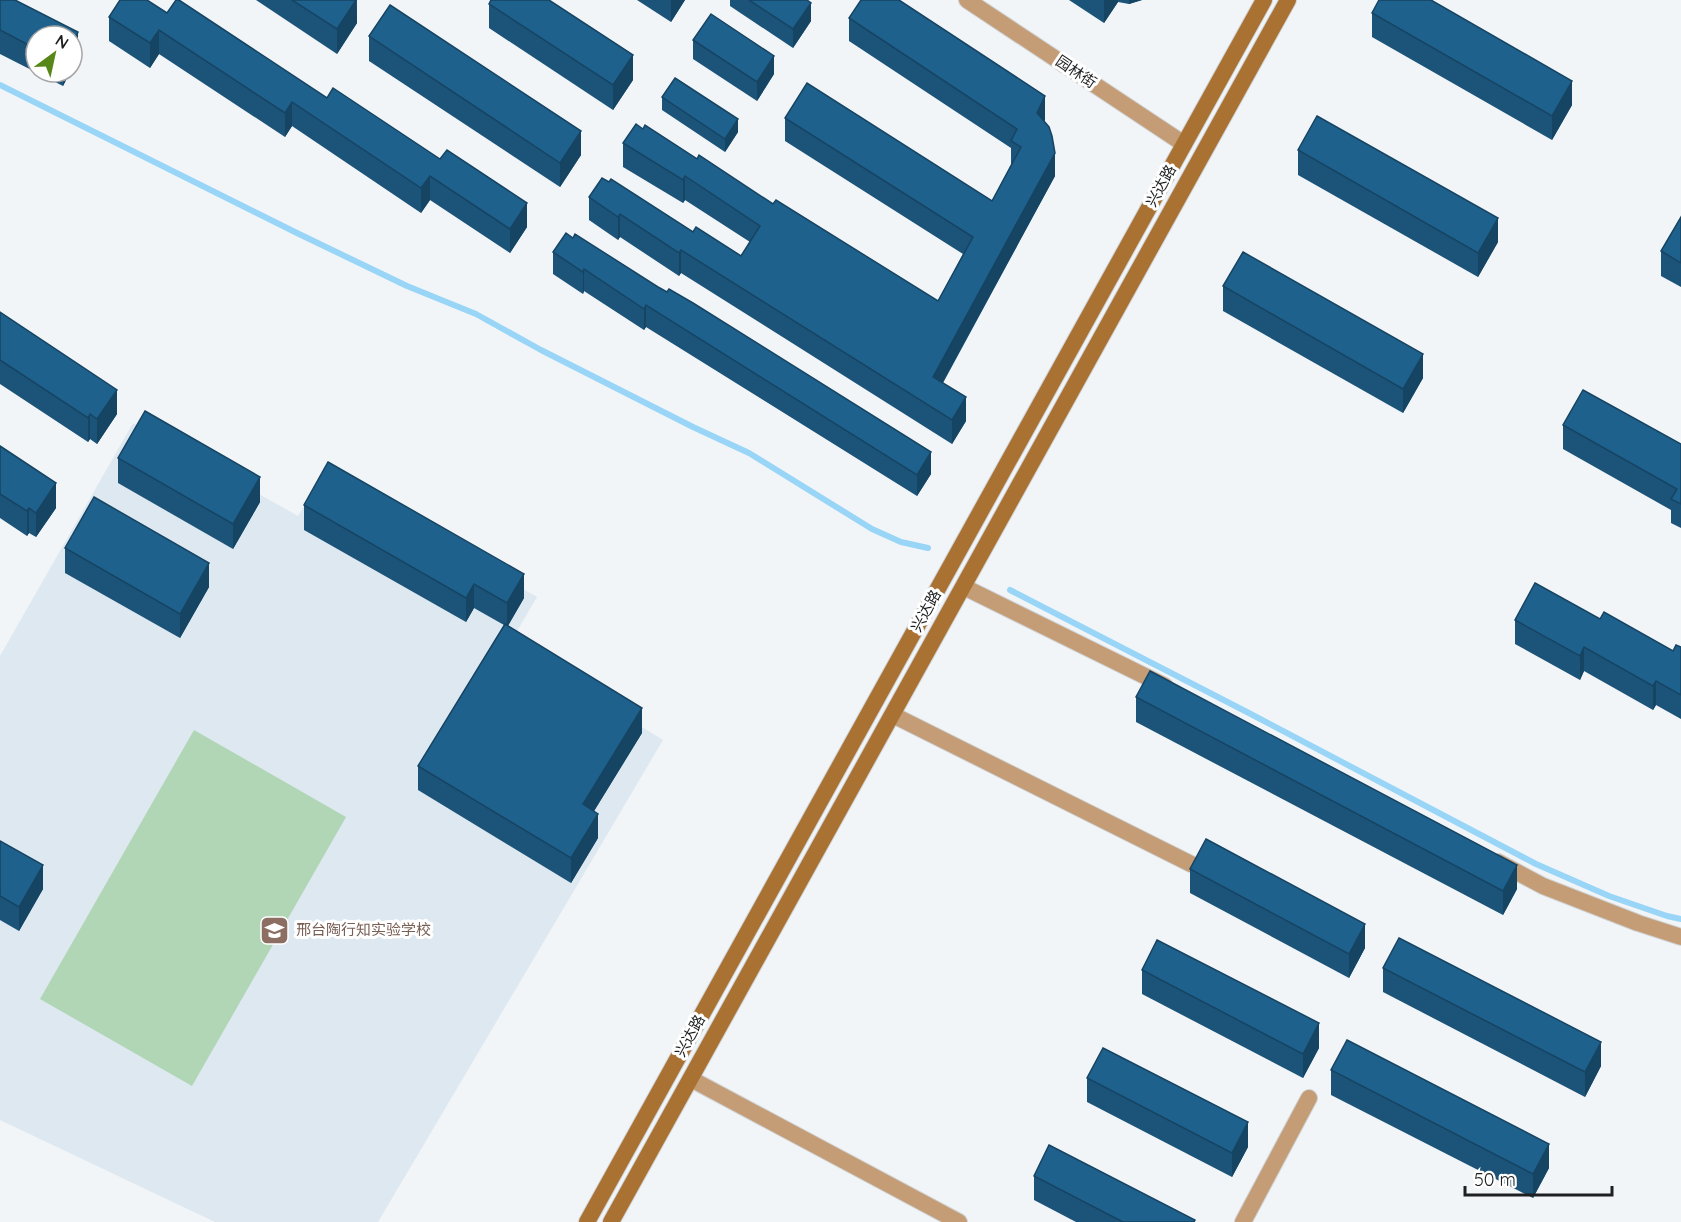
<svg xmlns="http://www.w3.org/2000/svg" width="1681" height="1222" viewBox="0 0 1681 1222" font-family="Quicksand,'Noto Sans SC',sans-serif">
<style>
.built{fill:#dee8f0}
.green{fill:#b0d6b5}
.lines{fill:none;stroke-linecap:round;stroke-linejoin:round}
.stream{stroke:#99d5f6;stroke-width:6}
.minor-casing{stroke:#d0d3d5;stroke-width:18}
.tertiary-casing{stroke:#d0d3d5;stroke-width:18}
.secondary-casing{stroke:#d0d3d5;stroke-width:18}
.minor{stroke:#c49d76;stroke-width:16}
.tertiary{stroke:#c49d76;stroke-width:16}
.secondary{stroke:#a97132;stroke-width:16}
.wall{fill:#1b5379}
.shaded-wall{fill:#164463}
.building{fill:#1f618d;stroke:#164463;stroke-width:1.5}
.labels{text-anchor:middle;stroke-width:6;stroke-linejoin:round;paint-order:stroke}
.street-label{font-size:15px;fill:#1e1f20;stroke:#fff}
.education-label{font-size:15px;fill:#785e54;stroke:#fff;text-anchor:start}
</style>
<rect width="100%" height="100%" fill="#f2f5f8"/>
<path class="built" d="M 133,423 L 298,516 L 323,476 L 537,597 L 509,645 L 663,740 L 378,1222 L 215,1222 L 0,1120 L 0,656 Z"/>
<path class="green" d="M 194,730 L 346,817 L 192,1086 L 40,999 Z"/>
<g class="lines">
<g class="stream">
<path d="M 0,85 L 299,234 L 407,286 L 476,314 L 541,350 L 693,427 L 749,453 L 872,529 L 901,542 L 928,548"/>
<path d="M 1010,590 L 1245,711 L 1536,864 L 1609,896 L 1667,916 L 1681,919"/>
</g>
<defs>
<g id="minor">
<path d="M 964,587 L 1165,686"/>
<path d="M 893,715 L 1191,864"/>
<path d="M 1498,862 L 1543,886 L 1638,923 L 1681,937"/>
<path d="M 691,1079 L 959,1222"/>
<path d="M 1243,1222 L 1309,1098"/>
</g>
<path id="tertiary" d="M 967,0 L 1184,144"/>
<g id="secondary">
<path d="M 587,1222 L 1264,0"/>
<path d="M 611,1222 L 1288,0"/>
</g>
</defs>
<use href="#minor" class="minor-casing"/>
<use href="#tertiary" class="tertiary-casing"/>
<use href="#secondary" class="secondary-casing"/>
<use href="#minor" class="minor"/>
<use href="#tertiary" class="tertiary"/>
<use href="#secondary" class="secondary"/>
</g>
<g class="wall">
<path d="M 0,0 L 78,57 L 36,36 L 36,72 L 70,72 L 63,86 L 0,54 Z"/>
<path d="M 256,0 L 357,0 L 357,23 L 337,54 Z"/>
<path d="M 637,0 L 685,0 L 671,22 Z"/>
<path d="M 730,0 L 807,0 L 811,21 L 793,48 L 730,6 Z"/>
<path d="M 1069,0 L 1142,0 L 1129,4 L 1118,2 L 1104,23 Z"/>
<path d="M 489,4 L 633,80 L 613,110 L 489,28 Z"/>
<path d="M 167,13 L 327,98 L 527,227 L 510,253 L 430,200 L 421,213 L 292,126 L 285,137 L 159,54 L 150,68 L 109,41 L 109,17 Z"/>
<path d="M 1372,13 L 1572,105 L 1552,140 L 1372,37 Z"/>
<path d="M 849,18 L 1045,120 L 1044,121 L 1055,176 L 943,383 L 966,421 L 952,444 L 681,273 L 679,276 L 620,237 L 618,240 L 589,220 L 589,197 L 693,232 L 741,256 L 750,242 L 685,200 L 683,203 L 623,167 L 623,143 L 643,129 L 697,159 L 938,301 L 963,254 L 785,141 L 785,118 L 992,201 L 1012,165 L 1011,165 L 1011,148 L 849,41 Z"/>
<path d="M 369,36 L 581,155 L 560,187 L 369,61 Z"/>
<path d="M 693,40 L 774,74 L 757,101 L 693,59 Z"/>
<path d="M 662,97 L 738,132 L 725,152 L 662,110 Z"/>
<path d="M 1298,150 L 1498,242 L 1478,277 L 1298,175 Z"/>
<path d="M 1681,217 L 1681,287 L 1661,276 L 1661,251 Z"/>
<path d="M 566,233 L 931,474 L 917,496 L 646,327 L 644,330 L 584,291 L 583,294 L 553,274 L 553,252 Z"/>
<path d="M 1223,286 L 1423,378 L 1403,413 L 1223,311 Z"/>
<path d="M 0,312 L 117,414 L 97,444 L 90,439 L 88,442 L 0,384 Z"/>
<path d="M 1563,425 L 1681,444 L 1681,528 L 1671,523 L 1671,510 L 1563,449 Z"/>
<path d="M 0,446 L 56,508 L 36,537 L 29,533 L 27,536 L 0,518 Z"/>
<path d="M 118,458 L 260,502 L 233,549 L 118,483 Z"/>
<path d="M 304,505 L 524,598 L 508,626 L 642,733 L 594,811 L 598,838 L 571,883 L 418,790 L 418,766 L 504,625 L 474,608 L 466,622 L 304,530 Z"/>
<path d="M 65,548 L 209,587 L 180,638 L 65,573 Z"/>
<path d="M 1600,619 L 1673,651 L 1681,647 L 1681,719 L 1656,705 L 1653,710 L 1584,671 L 1580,680 L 1515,644 L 1515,620 Z"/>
<path d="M 1136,697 L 1517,889 L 1503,915 L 1136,722 Z"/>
<path d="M 0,841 L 43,889 L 19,931 L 0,920 Z"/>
<path d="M 1190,869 L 1365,948 L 1349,978 L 1190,893 Z"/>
<path d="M 1383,968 L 1601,1066 L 1585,1097 L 1383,992 Z"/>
<path d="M 1142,970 L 1319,1048 L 1303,1078 L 1142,994 Z"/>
<path d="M 1331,1070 L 1549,1168 L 1533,1198 L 1331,1095 Z"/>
<path d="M 1087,1078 L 1248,1147 L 1232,1177 L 1087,1102 Z"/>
<path d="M 1034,1176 L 1195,1222 L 1076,1222 L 1034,1200 Z"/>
</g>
<g class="shaded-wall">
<path d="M 356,0 L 357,23 L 337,54 L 337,29 Z"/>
<path d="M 671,0 L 685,0 L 671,22 Z"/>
<path d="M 1104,0 L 1118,0 L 1118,2 L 1104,23 Z"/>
<path d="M 1129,0 L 1142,0 L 1129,4 Z"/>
<path d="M 811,3 L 811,21 L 793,48 L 793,29 Z"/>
<path d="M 159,30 L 159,54 L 150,68 L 150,43 Z"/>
<path d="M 78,32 L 78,57 L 72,68 L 72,44 Z"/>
<path d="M 633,55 L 633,80 L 613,110 L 613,85 Z"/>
<path d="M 774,56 L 774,74 L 757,101 L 757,82 Z"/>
<path d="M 63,72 L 70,72 L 63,86 Z"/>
<path d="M 1572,81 L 1572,105 L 1552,140 L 1552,116 Z"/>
<path d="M 1045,96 L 1045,120 L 1037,136 L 1037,113 Z"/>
<path d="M 292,102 L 292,126 L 285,137 L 285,113 Z"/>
<path d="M 738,119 L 738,132 L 725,152 L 725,139 Z"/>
<path d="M 581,131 L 581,155 L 560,187 L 560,163 Z"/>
<path d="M 1055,153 L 1055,176 L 933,400 L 933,377 Z"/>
<path d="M 430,176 L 430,200 L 421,213 L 421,188 Z"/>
<path d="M 685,176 L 685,200 L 683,203 L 683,180 Z"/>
<path d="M 527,203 L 527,227 L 510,253 L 510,229 Z"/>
<path d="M 620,214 L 620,237 L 618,240 L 618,217 Z"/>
<path d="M 1498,218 L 1498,242 L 1478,277 L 1478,253 Z"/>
<path d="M 681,250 L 681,273 L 679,276 L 679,253 Z"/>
<path d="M 584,269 L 584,291 L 583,294 L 583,272 Z"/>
<path d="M 646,305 L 646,327 L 644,330 L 644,309 Z"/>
<path d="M 1423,354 L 1423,378 L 1403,413 L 1403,389 Z"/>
<path d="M 117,390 L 117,414 L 97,444 L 97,419 Z"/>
<path d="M 966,397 L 966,421 L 952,444 L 952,420 Z"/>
<path d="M 90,414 L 90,439 L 88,442 L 88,418 Z"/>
<path d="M 931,452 L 931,474 L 917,496 L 917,475 Z"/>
<path d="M 260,477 L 260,502 L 233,549 L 233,524 Z"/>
<path d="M 56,483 L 56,508 L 36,537 L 36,513 Z"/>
<path d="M 29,508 L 29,533 L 27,536 L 27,511 Z"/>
<path d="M 209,563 L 209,587 L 180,638 L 180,614 Z"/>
<path d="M 524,574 L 524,598 L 507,627 L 507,603 Z"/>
<path d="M 474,584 L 474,608 L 466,622 L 466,598 Z"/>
<path d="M 1584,647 L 1584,671 L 1580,680 L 1580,656 Z"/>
<path d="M 1656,681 L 1656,705 L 1653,710 L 1653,686 Z"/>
<path d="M 642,708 L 642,733 L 583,829 L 583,804 Z"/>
<path d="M 598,814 L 598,838 L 571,883 L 571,858 Z"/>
<path d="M 43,865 L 43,889 L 19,931 L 19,907 Z"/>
<path d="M 1517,865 L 1517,889 L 1503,915 L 1503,891 Z"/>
<path d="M 1365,924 L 1365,948 L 1349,978 L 1349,954 Z"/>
<path d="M 1319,1023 L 1319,1048 L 1303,1078 L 1303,1054 Z"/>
<path d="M 1601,1042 L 1601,1066 L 1585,1097 L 1585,1072 Z"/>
<path d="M 1248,1122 L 1248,1147 L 1232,1177 L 1232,1153 Z"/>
<path d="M 1549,1144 L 1549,1168 L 1533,1198 L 1533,1174 Z"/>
</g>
<g class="building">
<path d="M 0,0 L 15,0 L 78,32 L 72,44 L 72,36 L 36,36 L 36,49 L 0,30 Z"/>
<path d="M 120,0 L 147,0 L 167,13 L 176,0 L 179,0 L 327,98 L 333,88 L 440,159 L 447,150 L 527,203 L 510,229 L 430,176 L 421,188 L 292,102 L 285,113 L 159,30 L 150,43 L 109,17 Z"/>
<path d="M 292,0 L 356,0 L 337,29 Z"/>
<path d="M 491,0 L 549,0 L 633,55 L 613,85 L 489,4 Z"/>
<path d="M 749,0 L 807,0 L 811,3 L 793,29 Z"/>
<path d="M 861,0 L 899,0 L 1045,96 L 1037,113 L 1049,127 L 1052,136 L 1055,153 L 933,377 L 966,397 L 952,420 L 681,250 L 679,253 L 620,214 L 618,217 L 589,197 L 602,178 L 609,182 L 611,179 L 693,232 L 696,227 L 741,256 L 760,226 L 685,176 L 683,180 L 623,143 L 636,124 L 643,129 L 645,125 L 697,159 L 699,155 L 773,204 L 776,200 L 938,301 L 973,237 L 785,118 L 807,83 L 992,201 L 1021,147 L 1011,141 L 1017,129 L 849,18 Z"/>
<path d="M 1379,0 L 1431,0 L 1572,81 L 1552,116 L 1372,13 Z"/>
<path d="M 390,5 L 581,131 L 560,163 L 369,36 Z"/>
<path d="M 711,14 L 774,56 L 757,82 L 693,40 Z"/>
<path d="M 675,78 L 738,119 L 725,139 L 662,97 Z"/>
<path d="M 1317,116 L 1498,218 L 1478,253 L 1298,150 Z"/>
<path d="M 1681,217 L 1681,263 L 1661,251 Z"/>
<path d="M 566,233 L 573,238 L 575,234 L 658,287 L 667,292 L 669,289 L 693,303 L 931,452 L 917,475 L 646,305 L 644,309 L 584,269 L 583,272 L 553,252 Z"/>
<path d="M 1243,252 L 1423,354 L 1403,389 L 1223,286 Z"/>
<path d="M 0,312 L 117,390 L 97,419 L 90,414 L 88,418 L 0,360 Z"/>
<path d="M 1583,390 L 1681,444 L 1681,504 L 1671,499 L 1677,489 L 1563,425 Z"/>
<path d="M 145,411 L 260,477 L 233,524 L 118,458 Z"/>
<path d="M 0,446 L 56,483 L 36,513 L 29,508 L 27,511 L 0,494 Z"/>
<path d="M 328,462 L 524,574 L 507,603 L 474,584 L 466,598 L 304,505 Z"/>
<path d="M 94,497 L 209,563 L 180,614 L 65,548 Z"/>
<path d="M 1535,583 L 1600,619 L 1604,612 L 1673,651 L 1676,645 L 1681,647 L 1681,695 L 1656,681 L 1653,686 L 1584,647 L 1580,656 L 1515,620 Z"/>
<path d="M 505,624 L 642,708 L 583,804 L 598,814 L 571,858 L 418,766 Z"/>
<path d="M 1150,671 L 1517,865 L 1503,891 L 1136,697 Z"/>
<path d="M 1206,839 L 1365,924 L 1349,954 L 1190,869 Z"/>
<path d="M 0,841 L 43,865 L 19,907 L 0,896 Z"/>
<path d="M 1399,938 L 1601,1042 L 1585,1072 L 1383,968 Z"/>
<path d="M 1157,940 L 1319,1023 L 1303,1054 L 1142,970 Z"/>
<path d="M 1347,1040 L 1549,1144 L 1533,1174 L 1331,1070 Z"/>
<path d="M 1103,1048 L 1248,1122 L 1232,1153 L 1087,1078 Z"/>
<path d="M 1049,1145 L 1195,1220 L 1194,1222 L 1123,1222 L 1034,1176 Z"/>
</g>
<defs>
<symbol id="school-square" viewBox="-11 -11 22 22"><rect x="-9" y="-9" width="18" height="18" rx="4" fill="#8d6e63" stroke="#fff"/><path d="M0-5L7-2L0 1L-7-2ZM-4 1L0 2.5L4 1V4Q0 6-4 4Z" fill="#fff"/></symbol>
</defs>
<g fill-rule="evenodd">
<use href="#school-square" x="258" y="914" width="33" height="33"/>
</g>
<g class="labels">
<g class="street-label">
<text transform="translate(1076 72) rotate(34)" y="5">园林街</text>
<text transform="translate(1161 186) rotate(-61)" y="5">兴达路</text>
<text transform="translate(926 611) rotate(-61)" y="5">兴达路</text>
<text transform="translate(690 1036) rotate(-61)" y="5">兴达路</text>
</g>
<g class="education-label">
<text x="296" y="935">邢台陶行知实验学校</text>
</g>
</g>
<g transform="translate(54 54) rotate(33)"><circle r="28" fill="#ffffff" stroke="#a5a5a6" stroke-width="1.5"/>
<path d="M0-4.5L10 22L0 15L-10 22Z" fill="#588719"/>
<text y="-9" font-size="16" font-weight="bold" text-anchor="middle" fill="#1e1f20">N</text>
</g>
<path d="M1465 1186v9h147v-9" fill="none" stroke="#1e1f20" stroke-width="3"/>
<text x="1474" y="1186" font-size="18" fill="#1e1f20" stroke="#ffffff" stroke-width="4.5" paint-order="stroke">50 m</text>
</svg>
